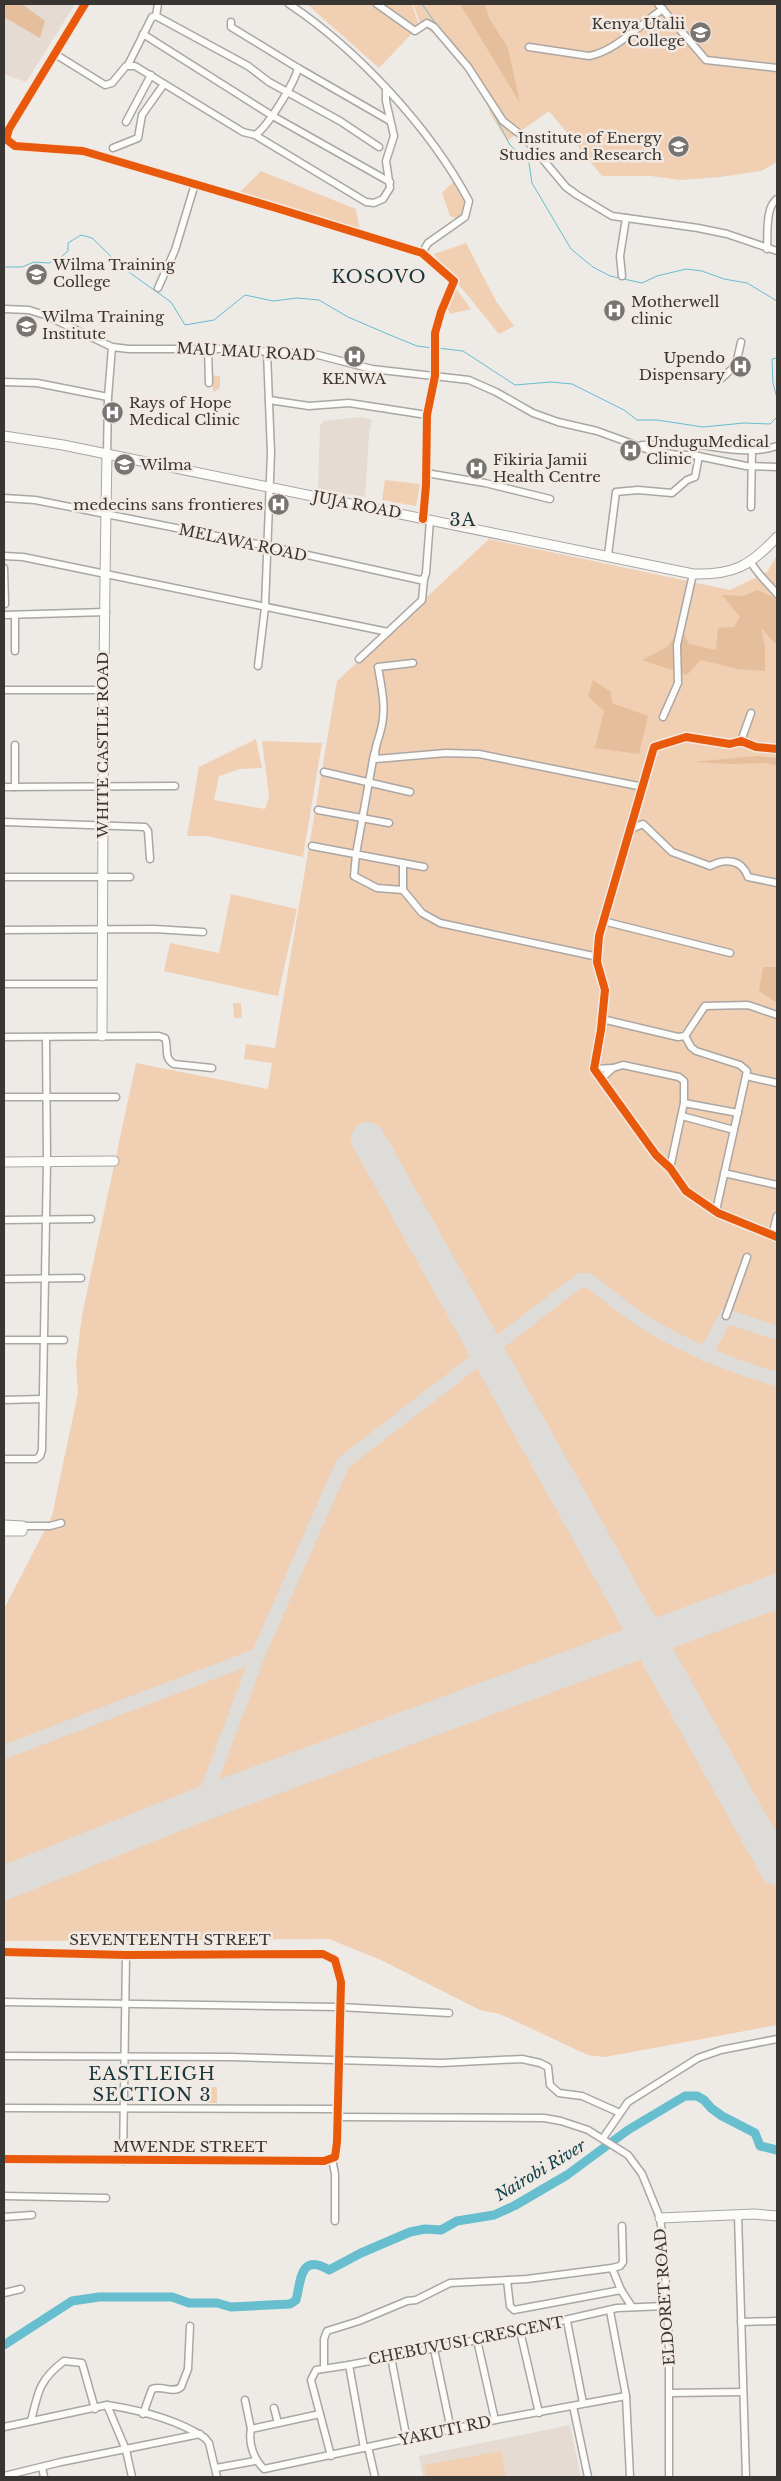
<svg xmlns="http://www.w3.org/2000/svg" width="781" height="2481" viewBox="0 0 781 2481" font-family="'Libre Baskerville',serif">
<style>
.built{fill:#e5dbd3}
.green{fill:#f1cfb2}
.forest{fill:#e5be9c}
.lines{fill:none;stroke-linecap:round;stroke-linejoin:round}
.stream{stroke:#66becf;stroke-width:1}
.river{stroke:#66becf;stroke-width:9}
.taxiway{stroke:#dedcd9;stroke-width:14}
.runway{stroke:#dedcd9;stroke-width:34}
.street-casing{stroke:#aaa6a3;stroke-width:9}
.secondary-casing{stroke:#aaa6a3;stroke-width:11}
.street{stroke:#fcfcfb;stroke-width:6}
.secondary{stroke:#fcfcfb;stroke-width:9}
.cycleway-casing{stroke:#f2e9e2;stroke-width:11}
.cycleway{stroke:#e8590c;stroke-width:8}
.labels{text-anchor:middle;stroke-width:5;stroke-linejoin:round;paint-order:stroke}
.poi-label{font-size:15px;fill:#383532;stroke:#f2e9e2;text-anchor:start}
.street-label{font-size:15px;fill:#383532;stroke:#f2e9e2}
.water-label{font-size:16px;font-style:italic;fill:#0d434e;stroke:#f2e9e2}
.quarter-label{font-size:18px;letter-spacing:1px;fill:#17383f;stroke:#f2e9e2}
</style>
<rect width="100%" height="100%" fill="#eeeae6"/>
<g class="built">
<path d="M 4,4 L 75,4 L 26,82 L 4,74 Z"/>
<path d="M 360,417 L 372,420 L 369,434 L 365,497 L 318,489 L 320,425 L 324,421 Z"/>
<path d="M 570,2425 L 581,2477 L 423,2477 L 419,2456 Z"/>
</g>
<g class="green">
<path d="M 307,4 L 412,4 L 419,26 L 379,68 Z"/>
<path d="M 413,4 L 777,4 L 777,162 L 761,171 L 720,177 L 680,180 L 651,176 L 602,176 L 549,111 L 507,141 L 491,115 L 480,86 L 435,34 L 421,25 Z"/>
<path d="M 261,171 L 356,209 L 360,230 L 239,193 Z"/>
<path d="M 454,181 L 467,202 L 464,216 L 455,218 L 450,216 L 442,193 Z"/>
<path d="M 466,243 L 496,301 L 514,326 L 499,334 L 434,254 Z"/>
<path d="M 454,286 L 471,309 L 450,314 L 445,303 Z"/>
<path d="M 210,375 L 220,376 L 220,387 L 214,393 Z"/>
<path d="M 385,480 L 420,484 L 416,506 L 382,500 Z"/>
<path d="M 489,539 L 730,590 L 767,572 L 777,555 L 777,2025 L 605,2057 L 588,2055 L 500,2014 L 480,2010 L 381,1960 L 329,1939 L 4,1941 L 4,1609 L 52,1516 L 78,1393 L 76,1364 L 82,1315 L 136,1063 L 268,1089 L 272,1063 L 244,1059 L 246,1044 L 275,1048 L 337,681 Z"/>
<path d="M 256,739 L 262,768 L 240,769 L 219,776 L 214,800 L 265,809 L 269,796 L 262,741 L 322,743 L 303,857 L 207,836 L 187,836 L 199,767 Z"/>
<path d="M 231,894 L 297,909 L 278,996 L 164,971 L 170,943 L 219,953 Z"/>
<path d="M 241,1003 L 242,1018 L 234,1018 L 233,1003 Z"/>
<path d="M 208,2087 L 217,2087 L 217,2103 L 207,2103 Z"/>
<path d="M 501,2451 L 506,2477 L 426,2477 L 424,2465 Z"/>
</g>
<g class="forest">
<path d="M 4,4 L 22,4 L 45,21 L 40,38 L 4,17 Z"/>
<path d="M 460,4 L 485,4 L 489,18 L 508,48 L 520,103 Z"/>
<path d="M 757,590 L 777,599 L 777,645 L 761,628 L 765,647 L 765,671 L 738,669 L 701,660 L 687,675 L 642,660 L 667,647 L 681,628 L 689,644 L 716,650 L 718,628 L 734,627 L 740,617 L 722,595 L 743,596 Z"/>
<path d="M 593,680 L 611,692 L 612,703 L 648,716 L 639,754 L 595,748 L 604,711 L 588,696 Z"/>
<path d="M 758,756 L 777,758 L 777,766 L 767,763 L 730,764 L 692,762 Z"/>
<path d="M 763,967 L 777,967 L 777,1003 L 759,991 Z"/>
</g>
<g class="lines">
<g class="stream">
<path d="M 422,4 L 438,27"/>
<path d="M 455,47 L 460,54"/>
<path d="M 489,105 L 510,145 L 529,163 L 532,183 L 571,249 L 593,267 L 610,276 L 642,283 L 657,276 L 686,269 L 702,271 L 724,279 L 747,283 L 777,301"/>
<path d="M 4,267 L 22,267 L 34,262 L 49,263 L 60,258 L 68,251 L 68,243 L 81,235 L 92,238 L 123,268 L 171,302 L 185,325 L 214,320 L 245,295 L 273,301 L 297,298 L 319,300 L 348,317 L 390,335 L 417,346 L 433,348"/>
<path d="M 437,348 L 463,351 L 515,385 L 551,382 L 572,384 L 624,410 L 637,420 L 657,420 L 703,427 L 744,423 L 770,424 L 777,417"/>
<path d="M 777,358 L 772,359 L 773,383 L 777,398"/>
</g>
<path class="river" d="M 4,2345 L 72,2301 L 99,2297 L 172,2297 L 189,2303 L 217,2303 L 231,2307 L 290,2304 L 296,2300 C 301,2283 299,2252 329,2270 L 361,2253 L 410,2232 L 425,2229 L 441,2230 L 457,2221 L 494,2215 L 514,2206 L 567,2175 L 628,2130 L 685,2096 L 697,2096 L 704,2100 L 711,2108 L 722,2116 L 755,2133 L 760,2146 L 777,2150"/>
<g class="taxiway">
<path d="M 705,1355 L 726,1316 L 777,1333"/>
<path d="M 4,1752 L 258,1655"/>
<path d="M 202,1804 L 258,1655 L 343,1463 L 567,1290 L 581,1280 L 588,1280 C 608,1294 626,1311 647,1324 C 689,1349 731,1366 777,1379"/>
</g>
<g class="runway">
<path d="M 368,1139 L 777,1869"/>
<path d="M 4,1883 L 202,1804 L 777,1591"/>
</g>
<defs>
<g id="street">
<path d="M 85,4 L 9,129 L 6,139 L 15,146 L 83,151 L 276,208 L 422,253 L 454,281 L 441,312 L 435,333 L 435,376 L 427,415 L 426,485 L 423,519"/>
<path d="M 289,4 C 358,50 430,128 469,201 L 465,217 L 428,243 L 422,253"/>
<path d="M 377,4 L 415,31 L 427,23 L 434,27 L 468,67 L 503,121 L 525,138 L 566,187 L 577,195 L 612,216 L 698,228 L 727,234 L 777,251"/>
<path d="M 658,4 L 706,60 L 777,68"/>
<path d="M 156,16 L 158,4"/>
<path d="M 143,34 L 271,115 L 390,182"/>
<path d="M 529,47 L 589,56 C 616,51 640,24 663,9"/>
<path d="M 55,54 L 105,85 L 112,83 L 126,66 L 135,66 L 243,132 L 255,135 C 267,128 295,82 298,68 L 231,27 L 231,22"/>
<path d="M 128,65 L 152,17 L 156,16 L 248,66 L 269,82 L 340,121 L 379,147"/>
<path d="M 298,68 L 390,121"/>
<path d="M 126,122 L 151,75"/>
<path d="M 255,135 L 366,202 L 374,203 L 383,199 L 390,188 L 386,161 L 394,136 L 386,101 L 386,88"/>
<path d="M 113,148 L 138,138 L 142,115 L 164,84"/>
<path d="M 767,249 C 768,235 765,207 777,199"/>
<path d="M 622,276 L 620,256 L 626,218"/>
<path d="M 158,288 L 175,250 L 195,184"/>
<path d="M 4,309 L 29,310 L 45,315 L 112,347 L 129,349 L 228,349 L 318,355 L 372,369 L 469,380 L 496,392 L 533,413 L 558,422 L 597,431 L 649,450 L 677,455 L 693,455 L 746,466 L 777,467"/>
<path d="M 208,349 L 209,383"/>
<path d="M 722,378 L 736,365 L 741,342"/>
<path d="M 4,382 L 37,383 L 108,397"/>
<path d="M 269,400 L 309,406 L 349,403 L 427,415"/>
<path d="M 642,445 C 657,445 673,443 689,444 C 718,446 748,456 777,446"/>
<path d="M 107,455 L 108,397 L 112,347"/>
<path d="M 426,473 L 485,483 L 550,499"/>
<path d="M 4,498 L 35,500 L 267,546 L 420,580 L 424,579 L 426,573 L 430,520"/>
<path d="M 751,507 L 752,449"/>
<path d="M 608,555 L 616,492 L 638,490 L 672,493 L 687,480 L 695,477 L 699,456"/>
<path d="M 4,556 L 23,557 L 388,632"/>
<path d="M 751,562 C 757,574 768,583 777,594"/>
<path d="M 4,568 L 5,604"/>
<path d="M 4,615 L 106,612"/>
<path d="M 15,651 L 15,615"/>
<path d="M 359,659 L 422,600 L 424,579"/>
<path d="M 413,663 L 378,667 C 382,690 387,710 380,733 C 378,741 373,751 376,759 L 446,753 L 479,754 L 643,787"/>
<path d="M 258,666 L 265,607 L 271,453 L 267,352"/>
<path d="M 4,690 L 103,690"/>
<path d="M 663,717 L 678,683 L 677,645 L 693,574"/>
<path d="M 741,741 L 751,713"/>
<path d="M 777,749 L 756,747 L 741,741 L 730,744 L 686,737 L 654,747 L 599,936 L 597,962 L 605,990 L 601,1030 L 594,1069 L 656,1155 L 670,1168 L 686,1191 L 718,1213 L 777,1237"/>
<path d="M 374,754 L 356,854 L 354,876 L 377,888 L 403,890"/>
<path d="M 324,772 L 410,792"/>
<path d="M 4,787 L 175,786"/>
<path d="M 15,787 L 15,745"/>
<path d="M 318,810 L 389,823"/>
<path d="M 4,822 L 145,827 L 148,831 L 150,859"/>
<path d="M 631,829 L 643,824 L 672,852 L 710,866 C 725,858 742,859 748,877 L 777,883"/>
<path d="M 312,846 L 424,867"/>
<path d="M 403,863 L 403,890 L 422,913 L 440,923 L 598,957"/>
<path d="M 4,877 L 130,877"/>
<path d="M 603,921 L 730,953"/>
<path d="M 4,930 L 154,929 L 203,932"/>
<path d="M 4,984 L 102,984"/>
<path d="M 602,1019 L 678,1037 L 685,1036 L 705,1006 L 748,1005 L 777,1015"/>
<path d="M 685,1036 L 691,1047 L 696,1051 L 740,1065 L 747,1071 L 717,1206 L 718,1213"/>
<path d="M 4,1037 L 159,1036 L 165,1038 C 169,1048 163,1058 174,1064 L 212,1068"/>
<path d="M 594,1069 L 613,1068"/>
<path d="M 746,1076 L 777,1083"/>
<path d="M 602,1078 L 613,1068 L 623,1065 L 679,1077 L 684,1081 L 684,1103 L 670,1168"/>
<path d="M 4,1097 L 116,1097"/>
<path d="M 684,1103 L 738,1113"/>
<path d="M 682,1116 L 734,1130"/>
<path d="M 724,1173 L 777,1185"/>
<path d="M 4,1220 L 91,1219"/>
<path d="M 772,1236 L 777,1216"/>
<path d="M 4,1279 L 81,1278"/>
<path d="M 726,1316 L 747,1257"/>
<path d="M 4,1340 L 64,1340"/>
<path d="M 4,1400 L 42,1399"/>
<path d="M 4,1459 L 36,1459 L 40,1456 L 42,1450 L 47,1162 L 46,1037"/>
<path d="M 23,1526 L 50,1526 L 61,1523"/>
<path d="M 4,1952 L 126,1955 L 323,1954 L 335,1960 L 341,1982 L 337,2142 L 335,2157 L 324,2161 L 4,2159"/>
<path d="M 4,2002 L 340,2007 L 449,2013"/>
<path d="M 4,2056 L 231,2057 L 441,2063 L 522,2059 L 540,2063 L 548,2067 L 550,2085 L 559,2093 L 582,2096 L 620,2113"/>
<path d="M 4,2108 L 338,2109"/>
<path d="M 338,2117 L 544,2118 L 561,2121 L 588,2130 L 628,2155 L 642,2174 L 660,2218 L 664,2248 L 669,2349 L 669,2477"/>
<path d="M 603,2138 L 628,2102 L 698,2058 L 721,2050 L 777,2039"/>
<path d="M 332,2159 L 335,2174 L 335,2221"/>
<path d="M 123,2161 L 126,1955"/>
<path d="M 4,2196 L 106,2198"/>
<path d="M 738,2215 L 746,2477"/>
<path d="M 4,2217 L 32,2215"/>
<path d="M 612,2268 L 620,2266 L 623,2262 L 622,2226"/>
<path d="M 507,2280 L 510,2306 L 514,2310 L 621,2290"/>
<path d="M 4,2293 L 21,2289"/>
<path d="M 610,2311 L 626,2396 L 630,2477"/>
<path d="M 567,2321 L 583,2403"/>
<path d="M 741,2322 L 777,2321"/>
<path d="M 520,2331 L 539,2413"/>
<path d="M 477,2340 L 495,2420"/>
<path d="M 434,2349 L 451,2430"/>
<path d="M 391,2357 L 407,2440"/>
<path d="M 324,2368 L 324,2339 L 327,2331 L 359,2321 L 407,2301 L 416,2300 L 450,2283 L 527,2279 L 612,2268 L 621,2290 L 632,2307"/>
<path d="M 671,2393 L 743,2392"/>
<path d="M 245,2400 L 251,2429"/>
<path d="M 107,2405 L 126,2450 L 132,2477"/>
<path d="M 573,2406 L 588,2477"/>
<path d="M 274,2408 L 278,2423"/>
<path d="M 143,2414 L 152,2389 C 162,2385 173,2394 181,2387 L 188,2369 L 190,2326"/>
<path d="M 320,2414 L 251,2429 C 248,2444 254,2459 264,2469 L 495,2420 L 626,2396"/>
<path d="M 31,2421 C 38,2392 39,2380 64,2361 L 82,2363 L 95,2409"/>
<path d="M 4,2427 L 107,2405 C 139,2410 178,2420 205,2438 L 209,2443 L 217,2477"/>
<path d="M 368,2447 L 375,2477"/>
<path d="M 364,2448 L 349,2365 L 477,2340 L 617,2308 L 666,2306"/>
<path d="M 331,2456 L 311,2380 L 316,2370 L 349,2365"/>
<path d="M 42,2467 L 44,2477"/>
<path d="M 216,2468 L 255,2461"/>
<path d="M 4,2476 L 61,2462 L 200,2434"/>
</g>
<g id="secondary">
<path d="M 4,436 L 63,445 L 693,574 C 734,575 750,566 777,537"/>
<path d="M 102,1036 C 103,842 103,648 107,455"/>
<path d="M 4,1162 L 114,1161"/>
<path d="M 4,1525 L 23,1526 L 22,1531 L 4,1531"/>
<path d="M 660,2218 L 754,2214 L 777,2216"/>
</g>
</defs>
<use href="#street" class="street-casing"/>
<use href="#secondary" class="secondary-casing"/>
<use href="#street" class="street"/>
<use href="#secondary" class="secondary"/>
<defs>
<g id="cycleway">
<path d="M 85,4 L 9,129 L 6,139 L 15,146 L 83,151 L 276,208 L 422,253 L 454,281 L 441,312 L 435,333 L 435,376 L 427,415 L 426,485 L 423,519"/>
<path d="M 777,749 L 756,747 L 741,741 L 730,744 L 686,737 L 654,747 L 599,936 L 597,962 L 605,990 L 601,1030 L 594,1069 L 656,1155 L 670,1168 L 686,1191 L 718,1213 L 777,1237"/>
<path d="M 4,1952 L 126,1955 L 323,1954 L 335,1960 L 341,1982 L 337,2142 L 335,2157 L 324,2161 L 4,2159"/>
</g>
</defs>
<use href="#cycleway" class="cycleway-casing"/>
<use href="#cycleway" class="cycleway"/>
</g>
<defs>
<symbol id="university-disc" viewBox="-11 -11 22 22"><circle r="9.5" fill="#787471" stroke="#f2e9e2"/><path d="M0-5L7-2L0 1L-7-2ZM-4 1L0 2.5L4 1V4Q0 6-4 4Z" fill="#fff"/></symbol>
<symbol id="hospital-disc" viewBox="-11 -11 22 22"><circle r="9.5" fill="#787471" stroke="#f2e9e2"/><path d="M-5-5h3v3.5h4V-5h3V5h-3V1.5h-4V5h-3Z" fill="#fff"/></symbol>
</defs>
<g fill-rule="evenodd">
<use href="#university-disc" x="688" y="20" width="25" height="25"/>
<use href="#university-disc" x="666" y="134" width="25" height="25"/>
<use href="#university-disc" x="24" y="262" width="25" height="25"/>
<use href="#hospital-disc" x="602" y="298" width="25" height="25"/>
<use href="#university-disc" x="14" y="314" width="25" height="25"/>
<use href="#hospital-disc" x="342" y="344" width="25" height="25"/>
<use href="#hospital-disc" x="728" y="354" width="25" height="25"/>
<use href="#hospital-disc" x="100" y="400" width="25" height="25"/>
<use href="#hospital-disc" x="618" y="438" width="25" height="25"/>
<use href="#university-disc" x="112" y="452" width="25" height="25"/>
<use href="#hospital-disc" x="464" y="456" width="25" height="25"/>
<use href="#hospital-disc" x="266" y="492" width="25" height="25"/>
</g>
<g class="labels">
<g class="poi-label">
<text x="685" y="29" text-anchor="end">Kenya Utalii<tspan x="685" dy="17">College</tspan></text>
<text x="662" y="143" text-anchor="end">Institute of Energy<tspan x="662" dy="17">Studies and Research</tspan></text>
<text x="53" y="270">Wilma Training<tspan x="53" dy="17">College</tspan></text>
<text x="631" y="307">Motherwell<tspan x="631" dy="17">clinic</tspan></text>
<text x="42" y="322">Wilma Training<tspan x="42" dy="17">Institute</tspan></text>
<text x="725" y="363" text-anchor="end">Upendo<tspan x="725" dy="17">Dispensary</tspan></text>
<text x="354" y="384" text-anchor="middle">KENWA</text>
<text x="129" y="408">Rays of Hope<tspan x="129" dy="17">Medical Clinic</tspan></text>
<text x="646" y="447">UnduguMedical<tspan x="646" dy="17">Clinic</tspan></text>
<text x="493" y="465">Fikiria Jamii<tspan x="493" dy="17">Health Centre</tspan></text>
<text x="140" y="470">Wilma</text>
<text x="263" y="510" text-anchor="end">medecins sans frontieres</text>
</g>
<g class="street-label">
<text transform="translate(246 352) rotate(3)" y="5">MAU MAU ROAD</text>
<text transform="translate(357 505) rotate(11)" y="5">JUJA ROAD</text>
<text transform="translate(243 543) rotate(12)" y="5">MELAWA ROAD</text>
<text transform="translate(103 745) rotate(-90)" y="5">WHITE CASTLE ROAD</text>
<text x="170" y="1945">SEVENTEENTH STREET</text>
<text x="190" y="2152">MWENDE STREET</text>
<text transform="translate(665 2297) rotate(-94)" y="5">ELDORET ROAD</text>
<text transform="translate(466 2341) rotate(-11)" y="5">CHEBUVUSI CRESCENT</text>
<text transform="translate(445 2431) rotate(-12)" y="5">YAKUTI RD</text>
</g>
<g class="water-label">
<text transform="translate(540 2170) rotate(-31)" y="6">Nairobi River</text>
</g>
<g class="quarter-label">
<text x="379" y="283">KOSOVO</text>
<text x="463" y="526">3A</text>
<text x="152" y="2080">EASTLEIGH<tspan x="152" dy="21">SECTION 3</tspan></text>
</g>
</g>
<rect width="781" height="2481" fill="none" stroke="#383532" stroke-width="10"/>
</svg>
